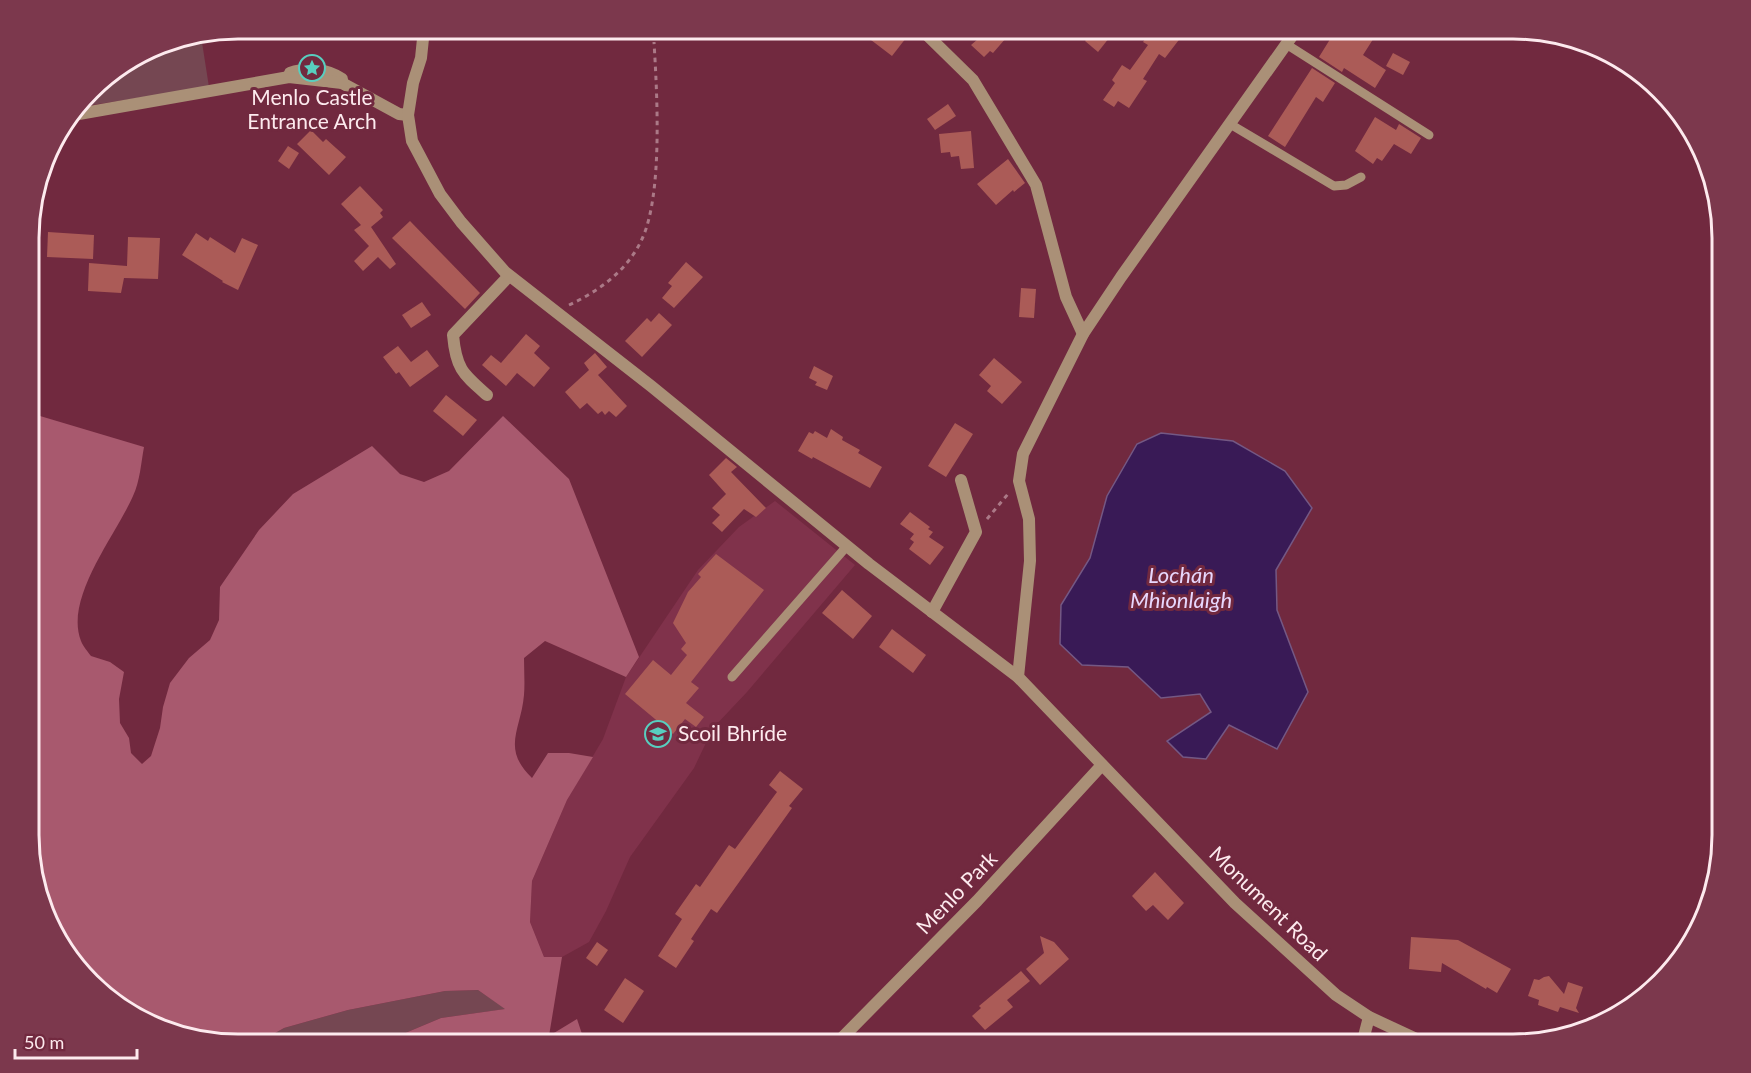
<svg xmlns="http://www.w3.org/2000/svg" width="1751" height="1073" viewBox="0 0 1751 1073" font-family="Lato,sans-serif">
<style>
.built{fill:#80324b}
.green{fill:#754752}
.forest{fill:#a8596e}
.water{fill:#391a56;stroke:#745884;stroke-width:1.5}
.building{fill:#ab5b57}
.lines{fill:none;stroke-linecap:round;stroke-linejoin:round}
.path{stroke:#ab7987;stroke-width:3;stroke-dasharray:4.5 4.5;stroke-linecap:butt}
.service{stroke:#aa9077;stroke-width:9}
.minor{stroke:#aa9077;stroke-width:12}
.tertiary{stroke:#aa9077;stroke-width:12}
.labels{text-anchor:middle;stroke-width:6;stroke-linejoin:round;paint-order:stroke}
.poi-label{font-size:21px;fill:#fdeaee;stroke:#71293f}
.street-label{font-size:21px;fill:#fdeaee;stroke:#71293f}
.water-label{font-size:22px;font-style:italic;fill:#e7d7fd;stroke:#71293f}
.rim{fill:none;stroke:#fdeaee;stroke-width:3}
</style>
<rect width="100%" height="100%" fill="#71293f"/>
<path class="built" d="M 775,501 L 855,565 L 747,692 L 713,728 L 694,768 L 630,857 L 606,911 L 589,942 L 562,957 L 544,957 L 530,922 L 532,881 L 567,800 L 603,739 L 626,677 L 698,570 L 739,527 Z"/>
<g class="green">
<path d="M 201,36 L 209,87 L 79,107 L 100,81 L 158,44 Z"/>
<path d="M 478,990 L 506,1009 L 441,1018 L 379,1044 L 256,1044 L 284,1028 L 348,1010 L 445,991 Z"/>
</g>
<path class="forest" d="M 30,413 L 144,447 C 141,463 140,481 133,496 C 116,535 64,598 81,641 C 83,646 88,652 91,656 L 110,662 L 124,672 L 119,699 L 120,723 L 129,738 L 131,753 L 142,764 L 151,756 L 160,728 L 163,707 L 170,683 L 189,658 L 210,640 L 219,620 L 220,587 L 259,530 L 293,494 L 372,446 L 400,474 L 424,482 L 449,471 L 503,416 L 569,479 L 639,657 L 626,677 L 545,641 L 524,658 C 524,670 525,683 524,695 C 521,730 501,748 532,778 L 548,753 L 569,753 L 593,757 L 567,800 L 532,881 L 530,922 L 544,957 L 562,957 L 549,1036 L 577,1019 L 583,1037 L 579,1044 L 379,1044 L 441,1018 L 505,1009 L 478,990 L 445,991 L 348,1010 L 284,1028 L 256,1044 L 238,1044 L 171,1033 L 122,1009 L 57,940 L 30,862 Z"/>
<path class="water" d="M 1161,433 L 1233,441 L 1285,471 L 1312,508 L 1276,570 L 1277,610 L 1308,692 L 1277,749 L 1229,725 L 1206,759 L 1183,757 L 1167,741 L 1211,712 L 1200,694 L 1161,698 L 1128,667 L 1082,665 L 1060,644 L 1061,605 L 1090,558 L 1107,496 L 1137,444 Z"/>
<g class="building">
<path d="M 876,28 L 895,28 L 906,38 L 892,56 L 871,40 L 871,35 Z"/>
<path d="M 966,28 L 1008,28 L 1002,35 L 1006,38 L 993,53 L 990,51 L 984,57 L 971,45 L 978,39 Z"/>
<path d="M 1096,28 L 1117,28 L 1098,52 L 1085,41 Z"/>
<path d="M 1153,28 L 1188,28 L 1165,58 L 1159,54 L 1143,79 L 1147,81 L 1129,108 L 1118,101 L 1114,107 L 1103,100 L 1115,83 L 1112,80 L 1122,65 L 1130,70 L 1148,45 L 1143,42 Z"/>
<path d="M 1337,28 L 1369,28 L 1377,33 L 1363,55 L 1386,70 L 1375,88 L 1344,68 L 1342,72 L 1319,57 Z"/>
<path d="M 1393,53 L 1410,62 L 1403,75 L 1386,66 Z"/>
<path d="M 1312,68 L 1335,83 L 1323,102 L 1316,97 L 1285,147 L 1268,136 Z"/>
<path d="M 948,104 L 956,116 L 935,130 L 927,119 Z"/>
<path d="M 1375,117 L 1396,130 L 1399,124 L 1421,138 L 1411,154 L 1394,144 L 1382,161 L 1377,158 L 1373,164 L 1355,151 Z"/>
<path d="M 311,130 L 323,142 L 326,139 L 346,157 L 329,175 L 297,144 Z"/>
<path d="M 971,131 L 974,168 L 961,169 L 959,156 L 951,157 L 950,152 L 941,153 L 939,134 Z"/>
<path d="M 288,146 L 299,153 L 289,169 L 278,161 Z"/>
<path d="M 1008,159 L 1025,183 L 1014,192 L 1013,190 L 996,205 L 977,184 Z"/>
<path d="M 360,186 L 383,210 L 380,213 L 383,217 L 371,227 L 396,264 L 390,269 L 378,257 L 363,271 L 354,261 L 369,246 L 354,230 L 361,225 L 341,204 Z"/>
<path d="M 410,221 L 480,293 L 465,309 L 392,238 Z"/>
<path d="M 48,232 L 94,235 L 93,259 L 47,257 Z"/>
<path d="M 196,233 L 208,241 L 210,237 L 235,253 L 242,238 L 258,245 L 238,290 L 222,282 L 223,281 L 182,255 Z"/>
<path d="M 128,237 L 160,238 L 158,279 L 124,278 L 121,293 L 88,291 L 89,263 L 127,266 Z"/>
<path d="M 686,262 L 703,277 L 674,308 L 662,298 L 672,286 L 668,283 Z"/>
<path d="M 1021,288 L 1036,289 L 1034,318 L 1019,317 Z"/>
<path d="M 422,302 L 431,315 L 411,328 L 402,315 Z"/>
<path d="M 659,313 L 672,325 L 642,357 L 625,341 L 647,318 L 651,322 Z"/>
<path d="M 526,334 L 540,346 L 534,353 L 550,368 L 534,387 L 517,373 L 506,386 L 482,365 L 491,355 L 501,363 Z"/>
<path d="M 398,346 L 411,362 L 427,350 L 439,366 L 410,387 L 399,372 L 396,374 L 383,357 Z"/>
<path d="M 595,353 L 607,367 L 598,375 L 627,406 L 616,417 L 609,411 L 605,415 L 602,411 L 598,414 L 587,403 L 580,409 L 565,392 L 589,370 L 584,363 Z"/>
<path d="M 994,358 L 1022,382 L 1002,404 L 987,391 L 991,386 L 979,375 Z"/>
<path d="M 814,366 L 833,376 L 827,390 L 815,385 L 817,382 L 809,378 Z"/>
<path d="M 446,395 L 477,420 L 463,436 L 433,411 Z"/>
<path d="M 955,423 L 973,434 L 946,477 L 928,466 Z"/>
<path d="M 831,429 L 843,437 L 842,440 L 860,450 L 858,453 L 882,467 L 870,488 L 813,457 L 812,459 L 798,451 L 809,432 L 813,434 L 815,431 L 827,438 Z"/>
<path d="M 726,458 L 737,467 L 731,472 L 766,508 L 756,517 L 744,509 L 722,532 L 712,523 L 720,515 L 712,508 L 726,494 L 709,475 Z"/>
<path d="M 910,512 L 930,527 L 928,529 L 933,532 L 929,537 L 944,547 L 930,565 L 909,549 L 914,542 L 910,539 L 914,534 L 900,524 Z"/>
<path d="M 716,554 L 764,590 L 691,682 L 699,688 L 686,703 L 704,717 L 696,727 L 685,719 L 673,734 L 625,694 L 653,660 L 671,675 L 687,655 L 681,649 L 686,643 L 673,623 L 688,592 L 701,577 L 698,574 Z"/>
<path d="M 842,590 L 872,616 L 853,639 L 822,613 Z"/>
<path d="M 892,629 L 926,655 L 913,673 L 879,647 Z"/>
<path d="M 780,771 L 803,789 L 789,806 L 792,808 L 717,913 L 711,909 L 691,939 L 694,941 L 676,968 L 658,956 L 682,919 L 675,914 L 696,884 L 700,887 L 729,845 L 735,849 L 777,792 L 769,785 Z"/>
<path d="M 1155,872 L 1184,903 L 1168,920 L 1153,905 L 1146,911 L 1132,896 Z"/>
<path d="M 1040,936 L 1054,942 L 1069,959 L 1040,985 L 1026,969 L 1044,953 Z"/>
<path d="M 1411,937 L 1458,940 L 1511,969 L 1497,993 L 1487,987 L 1486,989 L 1442,963 L 1441,972 L 1409,969 Z"/>
<path d="M 597,942 L 608,950 L 597,966 L 586,958 Z"/>
<path d="M 1021,971 L 1030,981 L 1007,1000 L 1013,1007 L 985,1030 L 972,1016 L 981,1008 L 979,1006 Z"/>
<path d="M 1549,976 L 1564,994 L 1568,982 L 1583,987 L 1576,1008 L 1579,1013 L 1560,1007 L 1558,1012 L 1538,1005 L 1539,1000 L 1528,996 L 1534,979 L 1539,980 L 1544,977 Z"/>
<path d="M 625,978 L 644,991 L 623,1023 L 604,1010 Z"/>
</g>
<g class="lines">
<g class="path">
<path d="M 569,305 C 599,291 628,270 642,239 C 663,194 657,93 654,42"/>
<path d="M 987,519 L 1008,494"/>
</g>
<g class="service">
<path d="M 1286,44 L 1429,135"/>
<path d="M 1230,124 L 1334,186 L 1346,185 L 1361,177"/>
<path d="M 732,677 L 847,546"/>
</g>
<g class="minor">
<path d="M 921,29 L 973,80 L 1036,185 L 1066,297 L 1083,334"/>
<path d="M 289,77 L 290,73 C 307,67 328,69 342,79 L 342,83"/>
<path d="M 73,115 L 289,77 L 342,83 L 399,114 L 408,115"/>
<path d="M 487,395 C 463,374 456,369 453,335 L 509,276"/>
<path d="M 932,612 L 976,532 L 961,480"/>
<path d="M 1018,677 L 1030,561 L 1029,519 L 1019,481 L 1023,454 L 1083,334 L 1121,277 L 1297,29"/>
<path d="M 1362,1044 L 1369,1017"/>
</g>
<g class="tertiary">
<path d="M 424,29 L 421,58 L 413,83 L 408,115 L 412,141 L 440,194 L 461,222 L 505,272 L 651,386 L 869,564 L 1018,677 L 1235,903 L 1336,995 L 1369,1017 L 1427,1044"/>
<path d="M 836,1044 L 977,901 L 1102,765"/>
</g>
</g>
<defs>
<symbol id="sight-ring" viewBox="-11 -11 22 22"><circle r="9.5" fill="#71293f" stroke="#58cebf" stroke-width="1.5"/><path d="M0-6L1.8-2.2L6-1.7L2.9 1.2L3.7 5.4L0 3.3L-3.7 5.4L-2.9 1.2L-6-1.7L-1.8-2.2Z" fill="#58cebf"/></symbol>
<symbol id="school-ring" viewBox="-11 -11 22 22"><circle r="9.5" fill="#71293f" stroke="#58cebf" stroke-width="1.5"/><path d="M0-5L7-2L0 1L-7-2ZM-4 1L0 2.5L4 1V4Q0 6-4 4Z" fill="#58cebf"/></symbol>
</defs>
<g fill-rule="evenodd">
<use href="#sight-ring" x="297" y="53" width="30" height="30"/>
<use href="#school-ring" x="643" y="719" width="30" height="30"/>
</g>
<g class="labels">
<g class="poi-label">
<text x="312" y="105">Menlo Castle<tspan x="312" dy="24">Entrance Arch</tspan></text>
<text x="678" y="741" text-anchor="start">Scoil Bhríde</text>
</g>
<g class="street-label">
<text transform="translate(957 893) rotate(-46)" y="7">Menlo Park</text>
<text transform="translate(1268 904) rotate(44)" y="7">Monument Road</text>
</g>
<g class="water-label">
<text x="1181" y="583">Lochán<tspan x="1181" dy="25">Mhionlaigh</tspan></text>
</g>
</g>
<path d="M0 0H1751V1073H0ZM238 39H1513A199 199 0 0 1 1712 238V835A199 199 0 0 1 1513 1034H238A199 199 0 0 1 39 835V238A199 199 0 0 1 238 39Z" fill="#7c384d" fill-rule="evenodd"/>
<path class="rim" d="M238 39H1513A199 199 0 0 1 1712 238V835A199 199 0 0 1 1513 1034H238A199 199 0 0 1 39 835V238A199 199 0 0 1 238 39Z"/>
<path d="M15 1049v9h122v-9" fill="none" stroke="#fdeaee" stroke-width="3"/>
<text x="24" y="1049" font-size="18" fill="#fdeaee" stroke="#71293f" stroke-width="4.5" paint-order="stroke">50 m</text>
</svg>
